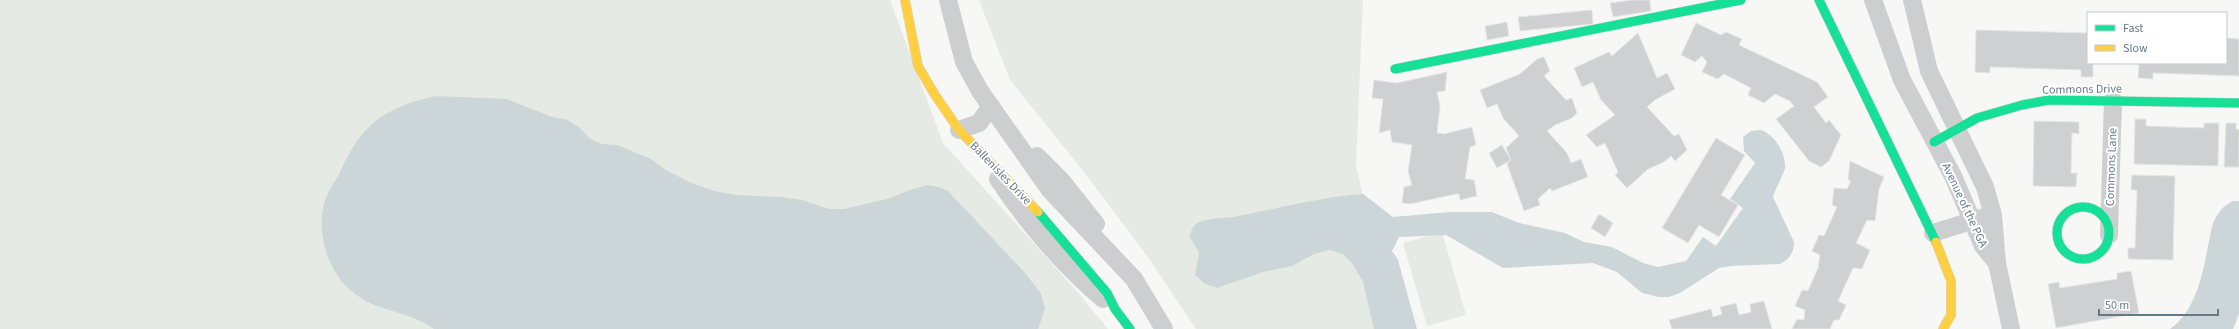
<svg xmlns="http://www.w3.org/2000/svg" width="2239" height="329" viewBox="0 0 2239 329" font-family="'Source Sans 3',sans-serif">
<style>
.green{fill:#e6eae4}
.water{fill:#ccd5d7}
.building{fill:#cfd0d1;stroke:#e6e6e6}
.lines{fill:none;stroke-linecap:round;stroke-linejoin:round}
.fast-casing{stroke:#d4d5d6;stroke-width:10}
.slow-casing{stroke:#d4d5d6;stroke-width:10}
.street{stroke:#cdcecf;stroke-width:18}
.fast{stroke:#16e098;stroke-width:9}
.slow{stroke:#ffcf43;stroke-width:9}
.labels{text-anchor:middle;stroke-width:4;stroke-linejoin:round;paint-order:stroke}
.street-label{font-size:12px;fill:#667987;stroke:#fff}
</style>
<rect width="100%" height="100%" fill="#f7f7f6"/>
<g class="green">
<path d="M 0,0 L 890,0 L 943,143 L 1074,288 L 1108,329 L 0,329 Z"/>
<path d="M 979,0 L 1363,0 L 1356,165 L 1393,329 L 1196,329 L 1148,257 L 1084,172 L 1010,80 Z"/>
<path d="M 1442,232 L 1466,315 L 1427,326 L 1403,243 Z"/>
</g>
<g class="water">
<path d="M 436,96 L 507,99 L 552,117 L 565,119 L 579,127 L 589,138 L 601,144 L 617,145 L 651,159 L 664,169 L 689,182 L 714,191 L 736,195 L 781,197 L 802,200 L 829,209 L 844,209 L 887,199 L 910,190 L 928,185 L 939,187 L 948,191 L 1026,274 L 1041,294 L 1045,309 L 1038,329 L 434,329 C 407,309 371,313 345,285 C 326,264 317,231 324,204 C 327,193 334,183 339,174 C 347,157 355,141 368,128 C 386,110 412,101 436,96 Z"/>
<path d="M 1761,130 C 1775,135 1786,153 1785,168 C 1784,174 1775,189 1773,197 L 1794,242 C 1794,253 1789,260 1780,264 L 1731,266 L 1719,268 L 1680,293 L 1669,297 L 1659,297 L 1642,293 L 1617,272 L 1593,263 L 1503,268 L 1446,235 L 1399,237 L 1392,251 L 1398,260 L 1417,329 L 1374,329 L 1363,282 L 1352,263 L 1343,254 L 1330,250 L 1314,254 L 1292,266 L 1263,272 L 1217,288 L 1205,284 L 1195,275 L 1199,253 L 1190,237 C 1191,230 1193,225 1199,222 C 1211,217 1226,219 1239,216 C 1280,208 1320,197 1363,194 L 1393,217 L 1450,212 L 1492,212 L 1519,223 L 1565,233 L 1584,242 L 1612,247 L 1643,263 L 1658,267 L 1686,261 L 1703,237 L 1716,246 L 1743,208 L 1730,199 L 1755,163 L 1744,151 L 1743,137 L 1751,131 Z"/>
<path d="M 2233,201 L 2239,201 L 2239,314 L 2233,329 L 2170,329 C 2202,306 2204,259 2213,223 C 2218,213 2222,206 2233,201 Z"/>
</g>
<g class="building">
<path d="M 1631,0 L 1650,0 L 1651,11 L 1613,17 L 1610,3 Z"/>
<path d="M 1592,10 L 1593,24 L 1520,31 L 1518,17 Z"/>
<path d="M 1507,22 L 1509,36 L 1487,40 L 1485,26 Z"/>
<path d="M 1696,23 L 1721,35 L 1726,32 L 1742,39 L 1739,45 L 1817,82 L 1828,97 L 1814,107 L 1826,123 L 1829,120 L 1841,135 L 1829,161 L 1821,167 L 1809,161 L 1776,119 L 1794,106 L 1790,101 L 1775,94 L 1764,103 L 1748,95 L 1751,88 L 1724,74 L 1718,79 L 1702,72 L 1707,62 L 1702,56 L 1695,62 L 1681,55 Z"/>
<path d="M 1976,30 L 2088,33 L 2088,63 L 2093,63 L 2093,77 L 2081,77 L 2081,70 L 1990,67 L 1990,73 L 1975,72 Z"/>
<path d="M 1638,33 L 1657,78 L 1667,73 L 1675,89 L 1655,100 L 1647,107 L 1674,136 L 1679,134 L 1687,150 L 1675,161 L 1671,156 L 1664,162 L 1648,169 L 1627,188 L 1615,175 L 1618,172 L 1605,143 L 1597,147 L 1586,135 L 1615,115 L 1601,100 L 1593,82 L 1582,87 L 1574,68 L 1609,52 L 1612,56 Z"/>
<path d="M 2226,38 L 2239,39 L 2239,76 L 2153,73 L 2153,79 L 2138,78 L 2139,63 L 2226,63 Z"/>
<path d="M 1544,57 L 1550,71 L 1544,76 L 1566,100 L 1572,98 L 1577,113 L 1572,118 L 1555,125 L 1547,131 L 1567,153 L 1571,163 L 1581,159 L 1588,177 L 1552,191 L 1550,188 L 1538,199 L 1540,205 L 1524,211 L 1507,164 L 1511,160 L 1506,148 L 1519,136 L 1503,118 L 1497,104 L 1487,108 L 1480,90 L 1520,74 L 1537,59 Z"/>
<path d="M 1447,72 L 1445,91 L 1437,92 L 1440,106 L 1437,133 L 1444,134 L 1472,127 L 1476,145 L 1470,147 L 1465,179 L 1474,180 L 1477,196 L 1460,200 L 1459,194 L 1456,194 L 1410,204 L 1402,203 L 1404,187 L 1412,185 L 1408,171 L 1412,145 L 1392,142 L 1390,130 L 1379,133 L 1383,99 L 1372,98 L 1374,80 L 1397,83 Z"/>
<path d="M 2135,119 L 2146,119 L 2146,126 L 2204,128 L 2204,123 L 2219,123 L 2218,166 L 2134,164 Z"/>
<path d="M 2034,121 L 2079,122 L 2079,134 L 2072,133 L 2071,173 L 2077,173 L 2076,187 L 2033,186 Z"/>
<path d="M 2226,123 L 2236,123 L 2236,129 L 2239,129 L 2239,167 L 2224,167 Z"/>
<path d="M 1716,138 L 1745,155 L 1721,195 L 1738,205 L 1719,237 L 1699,225 L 1688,243 L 1662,228 Z"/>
<path d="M 1502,145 L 1511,160 L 1497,168 L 1489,153 Z"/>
<path d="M 1850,161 L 1884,177 L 1879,189 L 1875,221 L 1867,220 L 1856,243 L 1870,250 L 1862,269 L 1853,268 L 1838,301 L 1846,305 L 1839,320 L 1834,320 L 1830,329 L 1792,329 L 1797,319 L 1804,320 L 1805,310 L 1795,306 L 1802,290 L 1808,291 L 1818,268 L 1820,255 L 1812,251 L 1819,235 L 1824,236 L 1837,207 L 1832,205 L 1834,188 L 1847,189 L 1851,181 L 1848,180 Z"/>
<path d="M 2132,175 L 2175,176 L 2173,260 L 2128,259 L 2128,248 L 2135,248 L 2137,190 L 2131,190 Z"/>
<path d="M 1599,214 L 1613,223 L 1605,237 L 1591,228 Z"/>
<path d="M 2131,271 L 2139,313 L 2056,328 L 2048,284 L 2059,282 L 2060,288 L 2117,279 L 2117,273 Z"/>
<path d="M 1764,301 L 1772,329 L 1672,329 L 1669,320 L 1711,309 L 1713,317 L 1722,314 L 1720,307 L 1736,303 L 1739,315 L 1751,312 L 1750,304 Z"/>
</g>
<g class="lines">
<defs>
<g id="fast">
<path d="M 1819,0 L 1936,242"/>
<path d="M 1395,69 L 1741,0"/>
<path d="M 1934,142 L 1977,118 L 2022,105 L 2049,100 L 2239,103"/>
<circle cx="2083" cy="233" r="26"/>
<path d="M 1038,212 L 1107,293 L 1115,309 L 1130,329"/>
</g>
<g id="slow">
<path d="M 905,0 L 918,66 L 935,95 L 959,130 L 1038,212"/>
<path d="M 1936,242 L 1951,281 L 1951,315 L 1943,329"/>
</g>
</defs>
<use href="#fast" class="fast-casing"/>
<use href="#slow" class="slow-casing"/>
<g class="street">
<path d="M 948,0 L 964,62 L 980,91 L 1050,190 L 1134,279 L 1164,329"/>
<path d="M 1873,0 L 1902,80 L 1953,176 L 1983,246 L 1997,263"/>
<path d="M 1912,0 L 1929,71 L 1985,187 L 1993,215 L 1997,263 L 2011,329"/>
<path d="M 959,130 L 979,123 L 991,106"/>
<path d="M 1037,156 L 1061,180 L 1096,224"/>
<path d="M 998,179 C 1028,224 1062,264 1103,299"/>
<path d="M 1933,233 L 1984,217"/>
<path d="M 2109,235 L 2113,100"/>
</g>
<use href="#fast" class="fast"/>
<use href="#slow" class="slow"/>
</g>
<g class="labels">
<g class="street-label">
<text transform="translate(2082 89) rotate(-1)" y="4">Commons Drive</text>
<text transform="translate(2111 167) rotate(-88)" y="4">Commons Lane</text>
<text transform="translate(1001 173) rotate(46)" y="4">Ballenisles Drive</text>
<text transform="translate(1965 205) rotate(65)" y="4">Avenue of the PGA</text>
</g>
</g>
<rect x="2087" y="12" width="140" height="52" fill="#ffffff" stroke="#c2c9cf"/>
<rect x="2095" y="25" width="20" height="6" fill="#16e098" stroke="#c2c9cf"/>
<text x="2123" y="32" font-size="12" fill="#667987">Fast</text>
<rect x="2095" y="45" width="20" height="6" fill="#ffcf43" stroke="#c2c9cf"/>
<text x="2123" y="52" font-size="12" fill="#667987">Slow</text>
<path d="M2099 309v6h119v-6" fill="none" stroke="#667987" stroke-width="2"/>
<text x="2105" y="309" font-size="12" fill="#667987" stroke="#ffffff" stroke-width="3" paint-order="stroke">50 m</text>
</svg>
